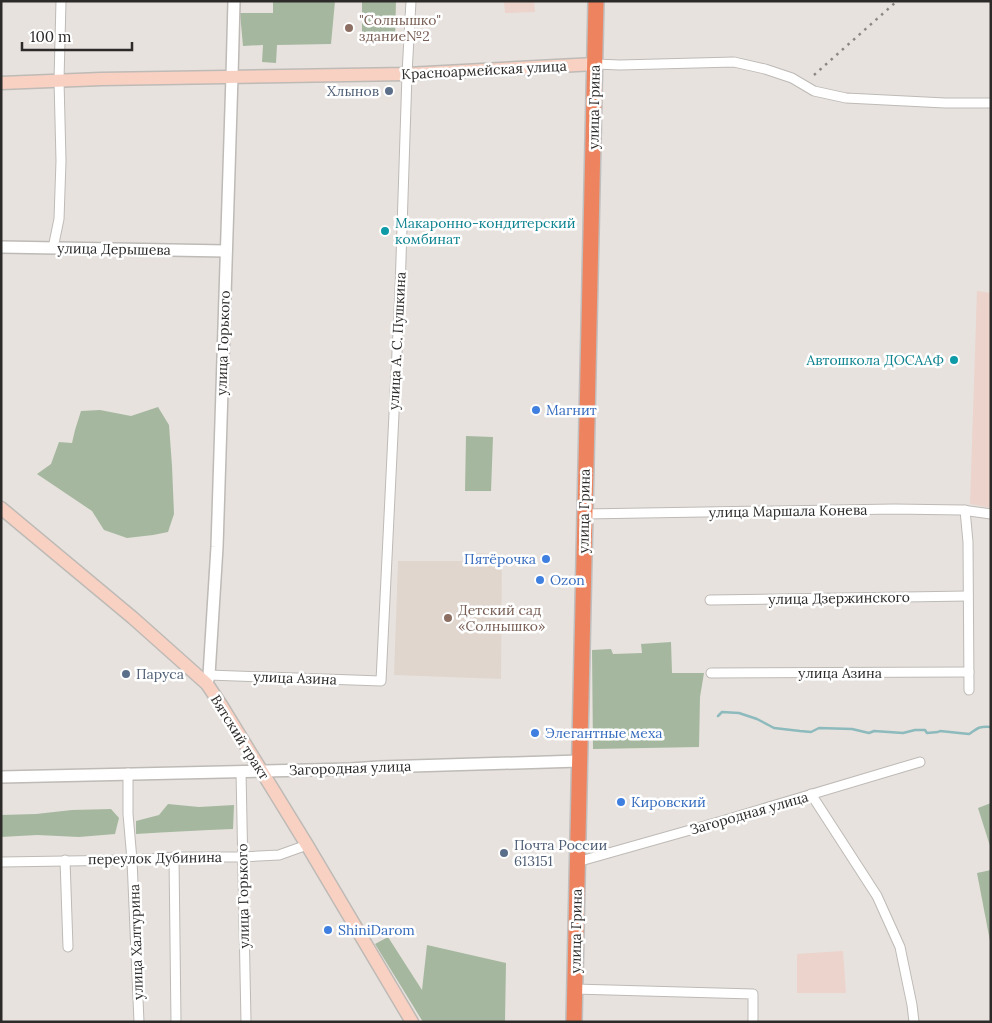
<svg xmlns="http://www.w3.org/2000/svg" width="992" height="1023" viewBox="0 0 992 1023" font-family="Lora,serif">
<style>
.industrial{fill:#ecd3cb}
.built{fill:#e0d6cd}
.green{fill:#a5b89f}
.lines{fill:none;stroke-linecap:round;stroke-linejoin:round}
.stream{stroke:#8dbabc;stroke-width:2.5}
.minor-casing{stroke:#bebab6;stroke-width:11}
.tertiary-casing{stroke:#bebab6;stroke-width:14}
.secondary-casing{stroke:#bebab6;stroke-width:15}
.trunk-casing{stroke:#c0bfbf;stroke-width:18}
.minor{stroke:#fff;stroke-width:9}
.tertiary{stroke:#fff;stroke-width:11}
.secondary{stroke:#f8d1c3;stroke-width:12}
.trunk{stroke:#ee845f;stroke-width:15}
.rail{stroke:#8b8784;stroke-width:2.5;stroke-dasharray:2.5 5;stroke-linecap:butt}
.education-dot{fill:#8d6e63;stroke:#fff;stroke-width:2}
.service-dot{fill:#5c6f8a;stroke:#fff;stroke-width:2}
.culture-dot{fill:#0f9aa8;stroke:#fff;stroke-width:2}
.shop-dot{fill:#3f7fe0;stroke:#fff;stroke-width:2}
.labels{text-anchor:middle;stroke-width:5;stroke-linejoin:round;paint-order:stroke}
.education-label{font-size:14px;fill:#785e54;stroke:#fff;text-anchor:start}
.street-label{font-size:14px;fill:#2d2b29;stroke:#fff}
.service-label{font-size:14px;fill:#4e5e75;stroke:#fff;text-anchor:start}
.culture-label{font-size:14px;fill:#0d838f;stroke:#fff;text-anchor:start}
.shop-label{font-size:14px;fill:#366cbe;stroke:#fff;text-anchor:start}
</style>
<rect width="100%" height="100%" fill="#e7e2de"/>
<g class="industrial">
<path d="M 504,1 L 534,1 L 535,12 L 505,13 Z"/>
<path d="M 977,291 L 991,293 L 991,508 L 970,504 Z"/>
<path d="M 843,951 L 846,993 L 797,993 L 797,954 Z"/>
</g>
<path class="built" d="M 470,553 L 502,554 L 501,679 L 394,675 L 398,561 L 463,561 Z"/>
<g class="green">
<path d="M 273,1 L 335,1 L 331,44 L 277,45 L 276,63 L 262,62 L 263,45 L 243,46 L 240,13 L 273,13 Z"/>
<path d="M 362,1 L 396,1 L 395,42 L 362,41 Z"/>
<path d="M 158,407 L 169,425 L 172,466 L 174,514 L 168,532 L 153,535 L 127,538 L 104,530 L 92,511 L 37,474 L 51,464 L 59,442 L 72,443 L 75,430 L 81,411 L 100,410 L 131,416 Z"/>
<path d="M 466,436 L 493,437 L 491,491 L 465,491 Z"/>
<path d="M 671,642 L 672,673 L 704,673 L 700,697 L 699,747 L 593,749 L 592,650 L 611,649 L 613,654 L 642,653 L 641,644 Z"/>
<path d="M 991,803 L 991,849 L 978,808 Z"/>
<path d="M 168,804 L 199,807 L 234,805 L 233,829 C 201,830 169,832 136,834 L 136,821 L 159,815 Z"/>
<path d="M 111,809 L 119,818 L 115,834 L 79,837 L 37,835 L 1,837 L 1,815 L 36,814 L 72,810 Z"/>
<path d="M 991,870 L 991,940 L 990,941 L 977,873 Z"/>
<path d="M 388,937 L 422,990 L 427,945 L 506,963 L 505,1022 L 423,1022 L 375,944 Z"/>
</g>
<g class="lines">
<path class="stream" d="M 718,716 L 722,712 L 739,713 L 757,719 L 774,728 L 800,731 L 811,732 L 819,728 L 852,729 L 869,733 L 874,731 L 903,733 L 915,730 L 925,730 L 927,733 L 938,732 L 940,731 L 969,734 C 978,728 979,726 991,727"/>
<defs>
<g id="minor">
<path d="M 595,64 L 620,65 L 734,62 L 765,69 L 792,78 L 814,91 L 846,98 L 945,103 L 991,103"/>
<path d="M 53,248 L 59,219 L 61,161 L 59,80 L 61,1"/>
<path d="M 965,510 L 968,542 L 969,690"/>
<path d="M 584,514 L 894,509 L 962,510 L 991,514"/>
<path d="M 710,600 L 968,596"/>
<path d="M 711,673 L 969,672"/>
<path d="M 209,675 L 381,681 L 400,290 L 407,74 L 411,1"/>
<path d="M 241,771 L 246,1022"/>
<path d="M 128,773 L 128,814 L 132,860 L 139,1022"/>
<path d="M 811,794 L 877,896 L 900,947 L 912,1005 L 914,1022"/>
<path d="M 174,857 L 176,1022"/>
<path d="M 65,860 L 68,947"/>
<path d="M 1,862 L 132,860 L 174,857 L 242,857 L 279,855 L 307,845"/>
<path d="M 577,862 L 722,821 L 920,762"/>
<path d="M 574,989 L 753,994 L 753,1022"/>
</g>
<g id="tertiary">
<path d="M 1,247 L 226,251"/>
<path d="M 207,684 L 209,675 L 217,547 L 232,76 L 234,1"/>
<path d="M 1,777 L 351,769 L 379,767 L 579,761"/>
</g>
<g id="secondary">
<path d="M 1,83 L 101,79 L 407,74 L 595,64"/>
<path d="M 1,508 L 133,618 L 207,684 L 221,705 L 307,845 L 412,1022"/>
</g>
<path id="trunk" d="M 574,1022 L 596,1"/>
</defs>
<use href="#minor" class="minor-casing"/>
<use href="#tertiary" class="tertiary-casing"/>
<use href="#secondary" class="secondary-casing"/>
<use href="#trunk" class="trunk-casing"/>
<use href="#minor" class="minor"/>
<use href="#tertiary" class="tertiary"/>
<use href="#secondary" class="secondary"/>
<use href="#trunk" class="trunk"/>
<path class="rail" d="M 814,75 L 897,1"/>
</g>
<g class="education-dot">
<circle cx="349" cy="28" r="5"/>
<circle cx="448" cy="618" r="5"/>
</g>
<g class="service-dot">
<circle cx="389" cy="91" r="5"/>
<circle cx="126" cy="674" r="5"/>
<circle cx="504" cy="853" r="5"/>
</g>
<g class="culture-dot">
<circle cx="385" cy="231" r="5"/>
<circle cx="954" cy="360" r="5"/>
</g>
<g class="shop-dot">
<circle cx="536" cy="410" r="5"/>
<circle cx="546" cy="559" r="5"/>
<circle cx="540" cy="580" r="5"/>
<circle cx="535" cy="733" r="5"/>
<circle cx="621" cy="802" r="5"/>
<circle cx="328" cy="930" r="5"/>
</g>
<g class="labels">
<g class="education-label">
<text x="359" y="25">"Солнышко"<tspan x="359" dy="16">здание№2</tspan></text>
<text x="458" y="615">Детский сад<tspan x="458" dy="16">«Солнышко»</tspan></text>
</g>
<g class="street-label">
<text transform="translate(484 70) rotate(-3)" y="5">Красноармейская улица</text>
<text transform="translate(594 107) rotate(-89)" y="5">улица Грина</text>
<text transform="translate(114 249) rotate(1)" y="5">улица Дерышева</text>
<text transform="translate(397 341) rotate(-87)" y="5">улица А. С. Пушкина</text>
<text transform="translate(223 343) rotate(-88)" y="5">улица Горького</text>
<text transform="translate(584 511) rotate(-89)" y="5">улица Грина</text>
<text transform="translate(788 511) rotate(-1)" y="5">улица Маршала Конева</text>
<text transform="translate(839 598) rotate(-1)" y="5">улица Дзержинского</text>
<text x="840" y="678">улица Азина</text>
<text transform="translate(295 678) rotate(2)" y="5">улица Азина</text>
<text transform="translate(240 737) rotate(58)" y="5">Вятский тракт</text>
<text transform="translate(350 768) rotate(-2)" y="5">Загородная улица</text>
<text transform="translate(749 813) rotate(-16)" y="5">Загородная улица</text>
<text transform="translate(155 858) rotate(-1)" y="5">переулок Дубинина</text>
<text transform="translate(243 896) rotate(-91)" y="5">улица Горького</text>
<text transform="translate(576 931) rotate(-89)" y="5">улица Грина</text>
<text transform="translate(136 942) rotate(-92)" y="5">улица Халтурина</text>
</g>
<g class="service-label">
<text x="379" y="96" text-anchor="end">Хлынов</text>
<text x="136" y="679">Паруса</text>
<text x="514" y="850">Почта России<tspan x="514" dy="16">613151</tspan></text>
</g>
<g class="culture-label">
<text x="395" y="228">Макаронно-кондитерский<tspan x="395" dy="16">комбинат</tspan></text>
<text x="944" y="365" text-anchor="end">Автошкола ДОСААФ</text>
</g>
<g class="shop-label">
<text x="546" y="415">Магнит</text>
<text x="536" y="564" text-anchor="end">Пятёрочка</text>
<text x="550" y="585">Ozon</text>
<text x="545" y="738">Элегантные меха</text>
<text x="631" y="807">Кировский</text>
<text x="338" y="935">ShiniDarom</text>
</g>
</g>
<rect width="992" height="1023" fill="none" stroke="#2d2b29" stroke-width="5"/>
<path d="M22 42v8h110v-8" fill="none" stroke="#2d2b29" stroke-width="2.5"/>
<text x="30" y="42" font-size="15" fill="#2d2b29" stroke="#ffffff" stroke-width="4" paint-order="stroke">100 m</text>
</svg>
